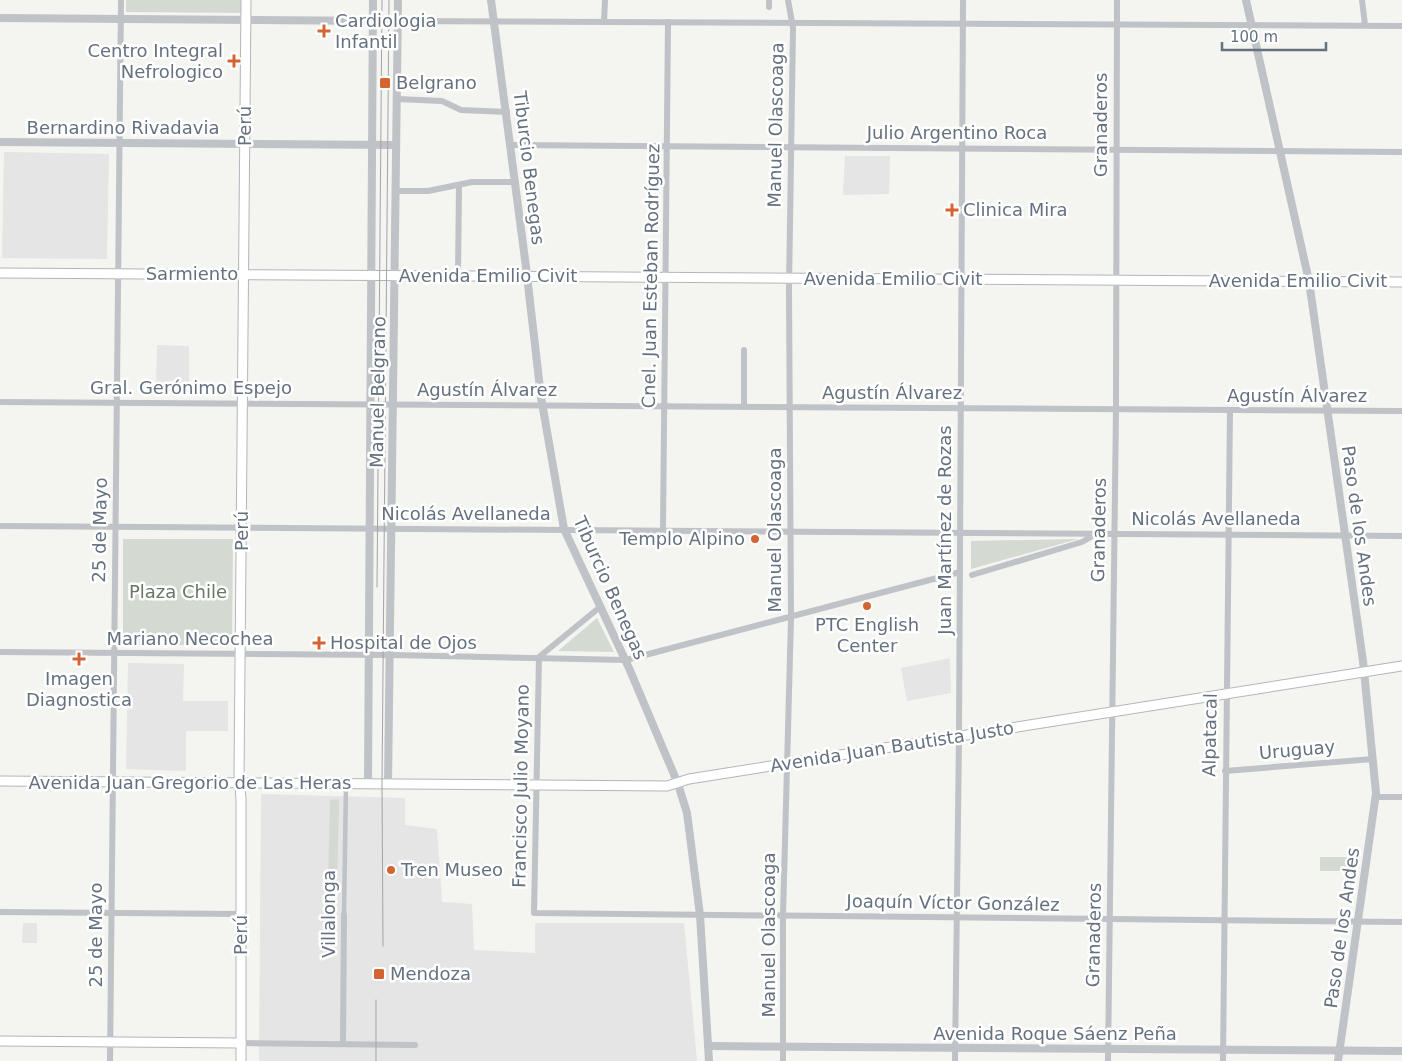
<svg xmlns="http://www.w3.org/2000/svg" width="1402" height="1061" viewBox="0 0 1402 1061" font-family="'DejaVu Sans',sans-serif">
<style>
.built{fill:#e4e5e4}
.green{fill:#d4dad2}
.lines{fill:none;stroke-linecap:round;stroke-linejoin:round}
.secondary-casing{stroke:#b2b6ba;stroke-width:11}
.pedestrian{stroke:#bfc2c6;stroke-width:4.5}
.minor{stroke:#bfc2c6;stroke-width:6}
.tertiary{stroke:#bfc2c6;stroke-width:8}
.secondary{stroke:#fff;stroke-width:9}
.tram{stroke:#a1a5aa;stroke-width:1}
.poi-dot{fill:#d46431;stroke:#fff;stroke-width:2}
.labels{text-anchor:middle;stroke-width:5;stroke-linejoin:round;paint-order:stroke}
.poi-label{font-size:18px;fill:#65717f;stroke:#fff;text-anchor:start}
.street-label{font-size:18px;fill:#65717f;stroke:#fff}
.park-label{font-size:18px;fill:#667764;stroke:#fff}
</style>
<rect width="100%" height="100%" fill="#f4f4f0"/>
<g class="built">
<path d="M 4,152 L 109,154 L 107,259 L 2,258 Z"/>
<path d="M 845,156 L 890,156 L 889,194 L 843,195 Z"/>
<path d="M 157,345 L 189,346 L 189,390 L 156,390 Z"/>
<path d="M 950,658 L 951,693 L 907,701 L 901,668 Z"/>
<path d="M 128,663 L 184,664 L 183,701 L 228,701 L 228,731 L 186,731 L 186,771 L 126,769 Z"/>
<path d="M 261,794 L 405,798 L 405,825 L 437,829 L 442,902 L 472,904 L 474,950 L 535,953 L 535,923 L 684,923 L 697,1061 L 259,1061 Z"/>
<path d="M 23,923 L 37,923 L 37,943 L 22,943 Z"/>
</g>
<g class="green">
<path d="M 126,0 L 244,0 L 243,13 L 126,12 Z"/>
<path d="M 123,539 L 233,539 L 232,645 L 123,645 Z"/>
<path d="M 1078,539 L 971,569 L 971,541 Z"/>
<path d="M 597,618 L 614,652 L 558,651 Z"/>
<path d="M 339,799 L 337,882 L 328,882 L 330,800 Z"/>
<rect x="1320" y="857" width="33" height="14"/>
</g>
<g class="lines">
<defs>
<g id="secondary">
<path d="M 0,273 L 1402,282"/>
<path d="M 0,781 L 667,786 L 689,779 L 1402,666"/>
<path d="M 0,1041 L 241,1043"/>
<path d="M 241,1061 L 241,799 L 239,775 L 246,0"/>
</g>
</defs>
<use href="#secondary" class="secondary-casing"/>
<path class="pedestrian" d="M 344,915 L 346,784"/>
<g class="minor">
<path d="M 1362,0 L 1365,25"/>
<path d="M 769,7 L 769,0"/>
<path d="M 385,21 L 1402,26"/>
<path d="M 604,22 L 605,0"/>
<path d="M 397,99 L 442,101 L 461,110 L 507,112"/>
<path d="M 511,145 L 1402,152"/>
<path d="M 396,191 L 428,191 L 472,182 L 516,182"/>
<path d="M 458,276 L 459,185"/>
<path d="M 744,350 L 744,407"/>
<path d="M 0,402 L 1402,411"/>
<path d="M 0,526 L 1402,536"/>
<path d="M 663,530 L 668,22"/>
<path d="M 972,575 L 1082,542 L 1096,534"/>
<path d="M 600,607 L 539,657 L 534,913 L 1402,922"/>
<path d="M 0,652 L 391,655 L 626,660 L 960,572"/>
<path d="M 1225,771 L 1373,759"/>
<path d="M 1376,797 L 1402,797"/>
<path d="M 0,912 L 240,914"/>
<path d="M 241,1043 L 415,1045"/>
<path d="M 343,1044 L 344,915"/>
<path d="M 110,1061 L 121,0"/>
<path d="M 783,1061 L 783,916 L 791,618 L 789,289 L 793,28 L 788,0"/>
<path d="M 955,1061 L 959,736 L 963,0"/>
<path d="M 1108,1061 L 1116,409 L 1117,0"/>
<path d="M 1223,1061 L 1230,410"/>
</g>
<g class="tertiary">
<path d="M 491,0 L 526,267 L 541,397 L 564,529 L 629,668 L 678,784 L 687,813 L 700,915 L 709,1061"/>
<path d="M 1246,0 L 1309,281 L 1363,661 L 1376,793 L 1338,1061"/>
<path d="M 0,18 L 385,21"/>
<path d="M 0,142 L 396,145"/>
<path d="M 368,784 L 373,0"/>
<path d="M 388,784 L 398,0"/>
<path d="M 708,1046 L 1402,1051"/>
</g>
<use href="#secondary" class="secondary"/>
<g class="tram">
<path d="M 377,587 L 382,0"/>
<path d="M 383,946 L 382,784 L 389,0"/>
<path d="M 376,1061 L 376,1000"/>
</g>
</g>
<g class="poi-dot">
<path d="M321.5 23.5h5v5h5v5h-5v5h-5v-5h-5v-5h5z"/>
<path d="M231.5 53.5h5v5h5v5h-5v5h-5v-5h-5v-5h5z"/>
<rect x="379" y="77" width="12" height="12" rx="2.5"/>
<path d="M949.5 202.5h5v5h5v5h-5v5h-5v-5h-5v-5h5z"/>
<circle cx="755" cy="539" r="5"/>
<circle cx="867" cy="606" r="5"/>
<path d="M316.5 635.5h5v5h5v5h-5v5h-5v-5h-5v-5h5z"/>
<path d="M76.5 651.5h5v5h5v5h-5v5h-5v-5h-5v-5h5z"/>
<circle cx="391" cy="870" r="5"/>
<rect x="373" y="968" width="12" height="12" rx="2.5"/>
</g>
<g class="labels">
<g class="poi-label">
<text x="335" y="27">Cardiologia<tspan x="335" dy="21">Infantil</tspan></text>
<text x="223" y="57" text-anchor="end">Centro Integral<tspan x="223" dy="21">Nefrologico</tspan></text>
<text x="396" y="89">Belgrano</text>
<text x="963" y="216">Clinica Mira</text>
<text x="745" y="545" text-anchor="end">Templo Alpino</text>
<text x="867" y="631" text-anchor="middle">PTC English<tspan x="867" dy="21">Center</tspan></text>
<text x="330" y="649">Hospital de Ojos</text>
<text x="79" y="685" text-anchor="middle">Imagen<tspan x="79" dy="21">Diagnostica</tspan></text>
<text x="401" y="876">Tren Museo</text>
<text x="390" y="980">Mendoza</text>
</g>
<g class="street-label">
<text transform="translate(776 125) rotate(-89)" y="6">Manuel Olascoaga</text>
<text transform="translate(1101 125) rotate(-90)" y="6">Granaderos</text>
<text transform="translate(245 126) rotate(-90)" y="6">Perú</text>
<text x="123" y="134">Bernardino Rivadavia</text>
<text x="957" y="139">Julio Argentino Roca</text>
<text transform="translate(529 168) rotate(83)" y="6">Tiburcio Benegas</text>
<text x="192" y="280">Sarmiento</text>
<text x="488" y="282">Avenida Emilio Civit</text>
<text transform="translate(651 276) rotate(-89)" y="6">Cnel. Juan Esteban Rodríguez</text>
<text x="893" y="285">Avenida Emilio Civit</text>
<text x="1298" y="287">Avenida Emilio Civit</text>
<text x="191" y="394">Gral. Gerónimo Espejo</text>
<text x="487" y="396">Agustín Álvarez</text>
<text transform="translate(378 392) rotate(-89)" y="6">Manuel Belgrano</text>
<text x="892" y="399">Agustín Álvarez</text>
<text x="1297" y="402">Agustín Álvarez</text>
<text x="466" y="520">Nicolás Avellaneda</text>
<text x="1216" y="525">Nicolás Avellaneda</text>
<text transform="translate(1359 526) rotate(82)" y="6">Paso de los Andes</text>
<text transform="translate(100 530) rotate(-89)" y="6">25 de Mayo</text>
<text transform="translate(775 530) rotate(-90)" y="6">Manuel Olascoaga</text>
<text transform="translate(945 530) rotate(-90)" y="6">Juan Martínez de Rozas</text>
<text transform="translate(1099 530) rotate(-89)" y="6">Granaderos</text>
<text transform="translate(242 531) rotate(-90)" y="6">Perú</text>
<text transform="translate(610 588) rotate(66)" y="6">Tiburcio Benegas</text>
<text x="190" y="645">Mariano Necochea</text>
<text transform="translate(1210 735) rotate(-89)" y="6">Alpatacal</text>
<text transform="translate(892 747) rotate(-9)" y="6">Avenida Juan Bautista Justo</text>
<text transform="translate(1297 750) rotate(-5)" y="6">Uruguay</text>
<text x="190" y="789">Avenida Juan Gregorio de Las Heras</text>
<text transform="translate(521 786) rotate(-89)" y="6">Francisco Julio Moyano</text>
<text transform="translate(953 903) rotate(1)" y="6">Joaquín Víctor González</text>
<text transform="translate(329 914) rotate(-90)" y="6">Villalonga</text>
<text transform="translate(1342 928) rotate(-82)" y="6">Paso de los Andes</text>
<text transform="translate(96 935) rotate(-90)" y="6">25 de Mayo</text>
<text transform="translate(241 935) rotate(-90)" y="6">Perú</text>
<text transform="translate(769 935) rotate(-90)" y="6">Manuel Olascoaga</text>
<text transform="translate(1094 935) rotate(-89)" y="6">Granaderos</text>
<text x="1055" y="1040">Avenida Roque Sáenz Peña</text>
</g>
<g class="park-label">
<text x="178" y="598">Plaza Chile</text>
</g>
</g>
<path d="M1222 42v8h104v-8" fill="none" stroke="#65717f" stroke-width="2.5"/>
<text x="1230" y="42" font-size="15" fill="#65717f" stroke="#ffffff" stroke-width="4" paint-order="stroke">100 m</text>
</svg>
